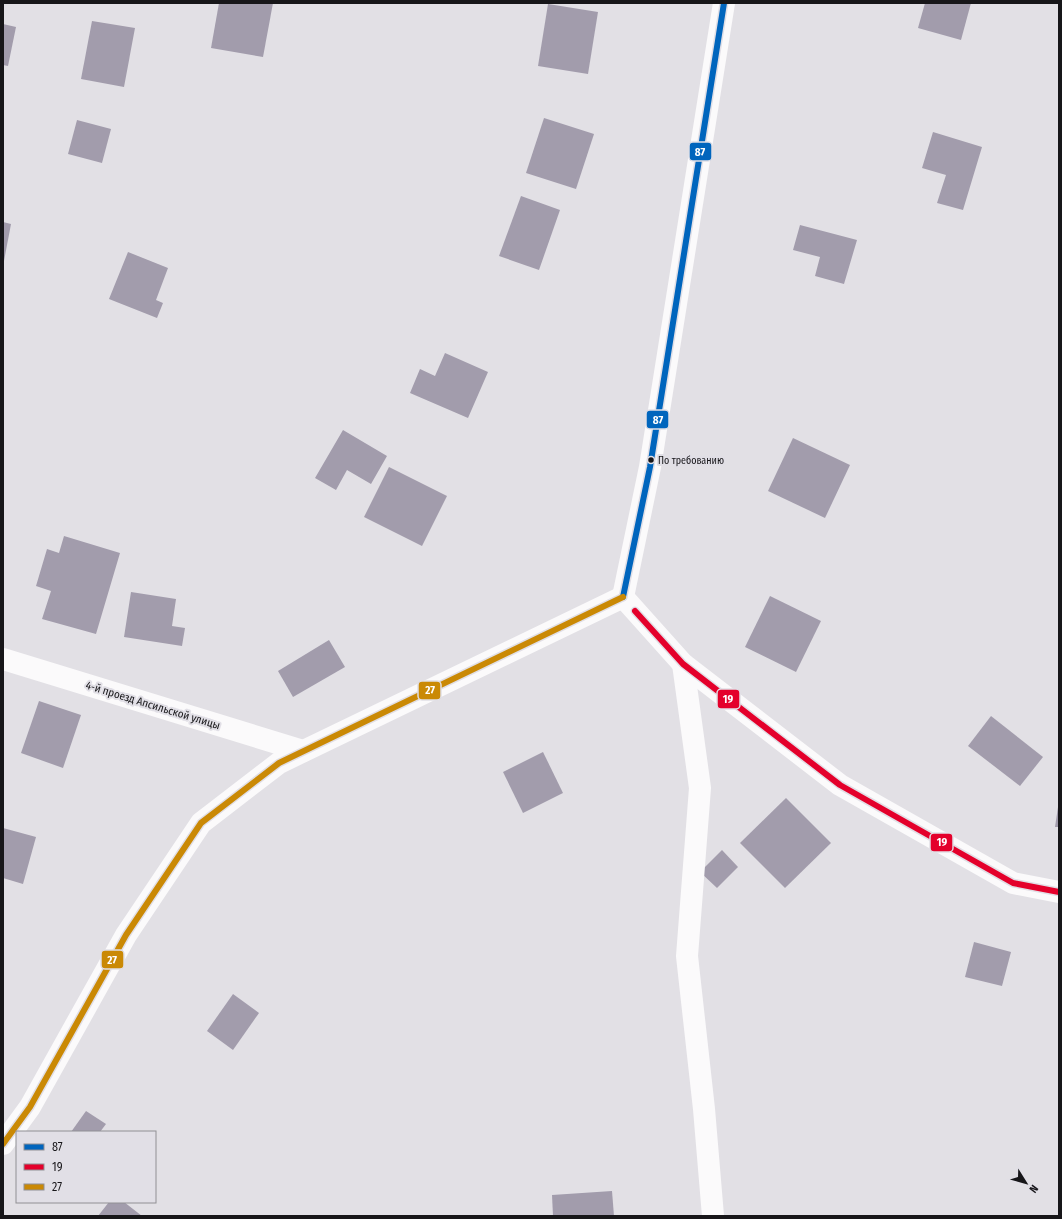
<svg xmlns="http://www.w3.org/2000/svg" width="1062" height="1219" viewBox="0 0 1062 1219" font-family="'Fira Sans Condensed',sans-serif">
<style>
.building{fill:#a29cac}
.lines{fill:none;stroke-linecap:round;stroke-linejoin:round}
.street{stroke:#fbfafb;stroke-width:22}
.bus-1-casing{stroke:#e1dfe6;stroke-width:9}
.bus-2-casing{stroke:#e1dfe6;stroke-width:9}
.bus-3-casing{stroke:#e1dfe6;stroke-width:9}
.bus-1{stroke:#0065bd;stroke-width:6}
.bus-2{stroke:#e4002b;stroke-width:6}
.bus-3{stroke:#ca8905;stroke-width:6}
.bus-dot{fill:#171619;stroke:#e1dfe6;stroke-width:1.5}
.labels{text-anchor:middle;stroke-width:4;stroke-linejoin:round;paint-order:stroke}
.bus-label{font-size:10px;fill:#171619;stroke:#e1dfe6;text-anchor:start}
.street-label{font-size:11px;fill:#171619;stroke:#e1dfe6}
.line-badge{stroke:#e1dfe6;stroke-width:1.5}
.badge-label{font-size:11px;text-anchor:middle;font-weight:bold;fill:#fff}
</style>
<rect width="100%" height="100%" fill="#e2e0e5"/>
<g class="building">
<path d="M 219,3 L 273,3 L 263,57 L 211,48 Z"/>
<path d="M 925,3 L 971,3 L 961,40 L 918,28 Z"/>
<path d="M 548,4 L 598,12 L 588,74 L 538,66 Z"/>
<path d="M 92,21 L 135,28 L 124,87 L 81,79 Z"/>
<path d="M 3,24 L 16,27 L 8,66 L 3,65 Z"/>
<path d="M 544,118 L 594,134 L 576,189 L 526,173 Z"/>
<path d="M 77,120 L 111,129 L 102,163 L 68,154 Z"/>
<path d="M 933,132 L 982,147 L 963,210 L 937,203 L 946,175 L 922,168 Z"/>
<path d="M 521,196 L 560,210 L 539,270 L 499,256 Z"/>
<path d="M 3,222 L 11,224 L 4,261 L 3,261 Z"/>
<path d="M 800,225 L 857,240 L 844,284 L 815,276 L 820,257 L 793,250 Z"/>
<path d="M 128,252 L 168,268 L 156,300 L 163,303 L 157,318 L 109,299 Z"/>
<path d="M 445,353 L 488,372 L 468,418 L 410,393 L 420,369 L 435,376 Z"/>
<path d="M 343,430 L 387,456 L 371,484 L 347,470 L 336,490 L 315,478 Z"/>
<path d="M 793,438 L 850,465 L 825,518 L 768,491 Z"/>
<path d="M 389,467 L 447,496 L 422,546 L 364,517 Z"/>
<path d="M 64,536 L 120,553 L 96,634 L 42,619 L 51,591 L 36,586 L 47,549 L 59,553 Z"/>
<path d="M 131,592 L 176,599 L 172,626 L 185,628 L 182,646 L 124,637 Z"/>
<path d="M 770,596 L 821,621 L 796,672 L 745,647 Z"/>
<path d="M 329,640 L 345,667 L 293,697 L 278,671 Z"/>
<path d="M 39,701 L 81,715 L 63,768 L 21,753 Z"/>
<path d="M 991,716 L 1043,757 L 1020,786 L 968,746 Z"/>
<path d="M 543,752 L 563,793 L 523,813 L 503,772 Z"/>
<path d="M 786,798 L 831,843 L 785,888 L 740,843 Z"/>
<path d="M 1058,807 L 1059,807 L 1059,827 L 1055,827 Z"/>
<path d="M 3,828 L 36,837 L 23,884 L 3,878 Z"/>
<path d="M 722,850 L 738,867 L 717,888 L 700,872 Z"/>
<path d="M 974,942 L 1011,952 L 1002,986 L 965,977 Z"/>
<path d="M 233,994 L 259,1013 L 233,1050 L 207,1031 Z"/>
<path d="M 86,1111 L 106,1124 L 100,1132 L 71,1132 Z"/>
<path d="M 612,1191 L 614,1216 L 553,1216 L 552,1195 Z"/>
<path d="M 109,1202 L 124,1202 L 142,1216 L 98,1216 Z"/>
</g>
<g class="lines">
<g class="street">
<path d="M 623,597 L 650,467 L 724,3"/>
<path d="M 623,597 L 683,664 L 840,785 L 1013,883 L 1059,892"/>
<path d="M 3,659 L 303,751"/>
<path d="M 683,664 L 700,788 L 687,956 L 704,1109 L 713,1216"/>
<path d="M 3,1144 L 30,1107 L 126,935 L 201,823 L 279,763 L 623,597"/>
</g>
<defs>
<path id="bus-1" d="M 623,597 L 650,467 L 724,3"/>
<path id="bus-2" d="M 635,611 L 683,664 L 840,785 L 1013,883 L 1059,892"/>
<path id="bus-3" d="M 3,1144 L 30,1107 L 126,935 L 201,823 L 279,763 L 623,597"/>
</defs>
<use href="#bus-1" class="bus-1-casing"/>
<use href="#bus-2" class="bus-2-casing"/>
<use href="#bus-3" class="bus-3-casing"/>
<use href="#bus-1" class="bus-1"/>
<use href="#bus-2" class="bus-2"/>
<use href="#bus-3" class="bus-3"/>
</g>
<circle class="bus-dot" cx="651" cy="460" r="3.5"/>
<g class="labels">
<g class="bus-label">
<text x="658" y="464">По требованию</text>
</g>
<g class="street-label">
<text transform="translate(153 705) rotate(17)" y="4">4-й проезд Апсильской улицы</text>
</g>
</g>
<g class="line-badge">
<rect x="689" y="142" width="23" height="19" rx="4" fill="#0065bd"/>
<rect x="646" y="410" width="23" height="19" rx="4" fill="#0065bd"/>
<rect x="418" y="681" width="23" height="19" rx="4" fill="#ca8905"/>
<rect x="717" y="689" width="23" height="20" rx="4" fill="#e4002b"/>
<rect x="930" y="833" width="23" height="19" rx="4" fill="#e4002b"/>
<rect x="101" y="950" width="23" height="19" rx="4" fill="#ca8905"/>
</g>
<g class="badge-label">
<text x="700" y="156">87</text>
<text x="658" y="424">87</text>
<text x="430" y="694">27</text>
<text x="728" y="703">19</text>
<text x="942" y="846">19</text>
<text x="112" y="964">27</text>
</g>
<rect width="1062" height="1219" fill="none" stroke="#171619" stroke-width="8"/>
<rect x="16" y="1131" width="140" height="72" fill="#e1dfe6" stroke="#908f94"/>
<rect x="24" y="1144" width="20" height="6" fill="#0065bd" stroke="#908f94"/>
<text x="52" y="1151" font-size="12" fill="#171619">87</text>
<rect x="24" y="1164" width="20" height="6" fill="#e4002b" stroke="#908f94"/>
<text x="52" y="1171" font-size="12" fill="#171619">19</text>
<rect x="24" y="1184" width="20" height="6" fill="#ca8905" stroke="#908f94"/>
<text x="52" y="1191" font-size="12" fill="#171619">27</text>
<g transform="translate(1026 1183) rotate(127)" stroke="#e1dfe6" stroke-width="3" paint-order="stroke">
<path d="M0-3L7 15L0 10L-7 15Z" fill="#171619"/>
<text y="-6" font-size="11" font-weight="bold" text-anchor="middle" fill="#171619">N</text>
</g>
</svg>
